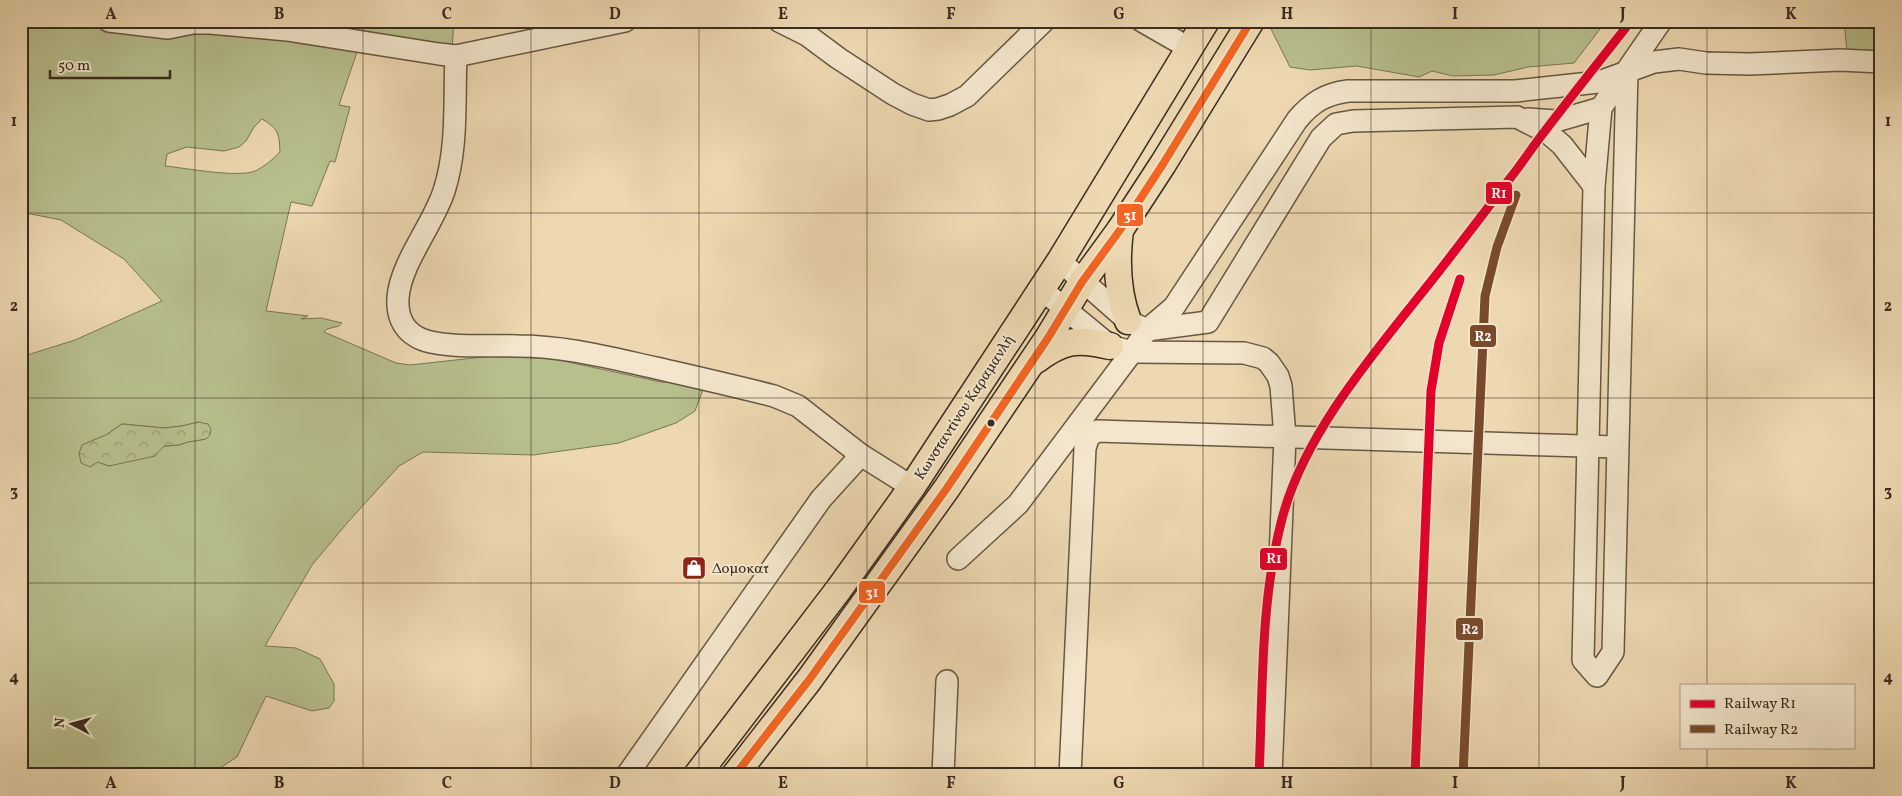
<svg xmlns="http://www.w3.org/2000/svg" width="1902" height="796" viewBox="0 0 1902 796" font-family="Vollkorn,serif">
<style>
.green{fill:#b7bf8d;stroke:#787656;fill-rule:evenodd}
.forest{fill:url(#forest-crowns);stroke:#787656}
.lines{fill:none;stroke-linecap:round;stroke-linejoin:round}
.minor-casing{stroke:#675744;stroke-width:24}
.major-casing{stroke:#3a2c20;stroke-width:29}
.minor{stroke:#f3e6cc;stroke-width:21}
.major{stroke:#edd8b1;stroke-width:26}
.bus-1-casing{stroke:#f3e6cc;stroke-width:11}
.bus-1{stroke:#f26522;stroke-width:8}
.rail-1-casing{stroke:#f3e6cc;stroke-width:12}
.rail-2-casing{stroke:#f3e6cc;stroke-width:12}
.rail-1{stroke:#e4002b;stroke-width:9}
.rail-2{stroke:#7a4b2a;stroke-width:9}
.grid{fill:none;stroke:#3a2c20;stroke-width:1;stroke-opacity:0.55}
.bus-dot{fill:#3a2c20;stroke:#f3e6cc;stroke-width:2}
.labels{text-anchor:middle;stroke-width:4;stroke-linejoin:round;paint-order:stroke}
.street-label{font-size:15px;fill:#3a2c20;stroke:#f3e6cc}
.poi-label{font-size:15px;fill:#3a2c20;stroke:#f3e6cc;text-anchor:start}
.line-badge{stroke:#f3e6cc;stroke-width:2}
.badge-label{font-size:14px;text-anchor:middle;font-weight:bold;fill:#fff}
.neatline{fill:none;stroke:#3a2c20;stroke-width:2}
.grid-label{font-size:16px;text-anchor:middle;font-weight:bold;fill:#3a2c20}
</style>
<defs>
<pattern id="forest-crowns" width="20" height="18" patternUnits="userSpaceOnUse" patternTransform="scale(1.25)"><rect width="20" height="18" fill="#b7bf8d"/><path d="M2 6a3 3 0 1 1 6 0M12 15a3 3 0 1 1 6 0" fill="none" stroke="#969b73"/></pattern>
</defs>
<rect width="100%" height="100%" fill="#edd8b1"/>
<filter id="stains"><feTurbulence type="fractalNoise" baseFrequency=".004" numOctaves="4"/><feColorMatrix values="0 0 0 0 .2 0 0 0 0 .09 0 0 0 0 .02 0 0 0 .5 -.17"/></filter>
<radialGradient id="worn" r=".72"><stop offset=".6" stop-color="#630" stop-opacity="0"/><stop offset="1" stop-color="#630" stop-opacity=".3"/></radialGradient>
<g class="green">
<path d="M 22,21 L 59,21 L 149,33 L 192,31 L 359,46 L 339,105 L 350,107 L 335,162 L 330,161 L 312,206 L 291,202 L 266,311 L 308,316 L 301,319 L 321,318 L 342,323 L 339,326 L 327,329 L 324,332 L 396,363 L 410,365 L 492,356 L 554,359 L 661,382 L 705,384 L 695,411 L 676,423 L 619,443 L 533,455 L 423,452 L 399,466 L 348,522 L 312,565 L 265,646 L 296,648 L 320,659 L 334,684 L 334,701 L 329,708 L 312,711 L 266,696 L 237,757 L 209,775 L 21,775 L 21,357 L 75,340 L 162,301 L 124,259 L 61,220 L 21,212 ZM 262,119 C 279,129 279,134 280,152 C 273,159 264,167 255,171 C 238,178 185,168 165,166 L 167,154 L 187,147 L 224,151 L 239,147 L 246,141 L 254,127 ZM 199,422 L 206,439 L 188,442 L 179,445 L 164,446 L 109,466 L 98,462 L 82,445 L 106,435 L 122,424 L 164,428 L 182,426 Z"/>
<path d="M 305,21 L 454,21 L 452,49 L 304,26 Z"/>
<path d="M 1273,21 L 1606,21 L 1574,63 L 1528,67 L 1494,75 L 1453,76 L 1432,71 L 1419,77 L 1357,66 L 1310,70 L 1290,67 L 1270,27 Z"/>
<path d="M 1844,21 L 1881,21 L 1881,58 L 1847,52 Z"/>
</g>
<path class="forest" d="M 198,422 L 208,424 L 211,429 L 210,435 L 206,439 L 188,442 L 179,445 L 164,446 L 155,456 L 109,466 L 98,462 L 90,467 L 81,463 L 79,453 L 82,445 L 106,435 L 122,424 L 164,428 L 182,426 Z"/>
<g class="lines">
<defs>
<g id="minor">
<path d="M 109,21 L 168,28 L 193,23 L 210,23 L 287,30 L 439,54 L 456,56 L 625,21"/>
<path d="M 779,21 L 807,35 L 838,58 L 893,94 L 912,104 L 929,110 L 938,109 L 950,105 L 967,96 L 1044,21"/>
<path d="M 1142,21 L 1189,48"/>
<path d="M 456,56 C 454,101 458,148 444,191 C 433,225 400,264 398,298 C 397,314 402,329 417,337 C 437,349 493,345 518,346 C 565,346 610,358 656,368 C 695,377 735,386 774,396 L 798,406 L 861,455 L 912,487"/>
<path d="M 1627,72 L 1613,652 L 1597,676 L 1583,660 L 1594,186 L 1601,108 L 1661,21"/>
<path d="M 1528,119 L 1556,121 L 1601,108"/>
<path d="M 1060,261 L 1128,321 L 1147,330 L 1208,322 L 1321,138 L 1336,124 L 1353,121 L 1517,117 L 1548,133 L 1562,145 L 1594,186"/>
<path d="M 1040,288 L 1110,346 L 1132,352 L 1244,353 L 1263,358 L 1269,363 L 1278,376 L 1281,386 L 1285,437 L 1271,775"/>
<path d="M 958,559 L 1018,504 L 1132,352 L 1147,330 L 1174,307 L 1297,120 C 1311,103 1325,94 1348,91 L 1515,91 L 1599,82 L 1654,62 L 1679,59 L 1706,63 L 1750,64 L 1840,60 L 1881,62"/>
<path d="M 627,775 L 821,499 L 861,455"/>
<path d="M 943,775 L 947,681"/>
<path d="M 1070,775 L 1085,448 L 1089,436 L 1097,431 L 1617,447"/>
</g>
<g id="major">
<path d="M 1120,230 C 1116,261 1117,292 1128,321"/>
<path d="M 1036,360 C 1063,340 1077,338 1110,346"/>
<path d="M 697,775 L 839,589 L 912,487 L 1060,261 L 1206,21"/>
<path d="M 735,775 L 809,680 L 947,488 L 1048,338 L 1082,282 L 1120,230 L 1163,164 L 1251,21"/>
</g>
</defs>
<use href="#minor" class="minor-casing"/>
<use href="#major" class="major-casing"/>
<use href="#minor" class="minor"/>
<use href="#major" class="major"/>
<defs>
<path id="bus-1" d="M 735,775 L 809,680 L 947,488 L 1048,338 L 1082,282 L 1120,230 L 1163,164 L 1251,21"/>
</defs>
<use href="#bus-1" class="bus-1-casing"/>
<use href="#bus-1" class="bus-1"/>
<defs>
<g id="rail-1">
<path d="M 1259,775 C 1263,690 1260,602 1282,519 C 1305,429 1383,343 1440,270 C 1464,239 1488,208 1511,177 C 1523,162 1533,146 1545,131 C 1573,94 1602,58 1631,21"/>
<path d="M 1415,775 L 1431,391 L 1439,343 L 1460,279"/>
</g>
<path id="rail-2" d="M 1463,775 L 1485,296 L 1497,247 L 1516,195"/>
</defs>
<use href="#rail-1" class="rail-1-casing"/>
<use href="#rail-2" class="rail-2-casing"/>
<use href="#rail-1" class="rail-1"/>
<use href="#rail-2" class="rail-2"/>
</g>
<path class="grid" d="M 195,21 L 195,775M 363,21 L 363,775M 531,21 L 531,775M 699,21 L 699,775M 867,21 L 867,775M 1035,21 L 1035,775M 1203,21 L 1203,775M 1371,21 L 1371,775M 1539,21 L 1539,775M 1707,21 L 1707,685M 21,213 L 1881,213M 21,398 L 1881,398M 21,583 L 1881,583M 1707,747 L 1707,775"/>
<defs>
<symbol id="shop-square" viewBox="-11 -11 22 22"><rect x="-9" y="-9" width="18" height="18" rx="4" fill="#8f2418" stroke="#f3e6cc"/><path d="M-5-2.5h2.3a2.7 3.5 0 0 1 5.4 0H5L5.5 6h-11ZM-1.5-2.5h3a1.5 2.3 0 0 0-3 0Z" fill="#fff"/></symbol>
</defs>
<g fill-rule="evenodd">
<use href="#shop-square" x="680" y="554" width="28" height="28"/>
</g>
<circle class="bus-dot" cx="991" cy="423" r="4.5"/>
<g class="labels">
<g class="street-label">
<text transform="translate(964 407) rotate(-57)" y="5">Κωνσταντίνου Καραμανλή</text>
</g>
<g class="poi-label">
<text x="712" y="573">Δομοκατ</text>
</g>
</g>
<g class="line-badge">
<rect x="1485" y="181" width="28" height="24" rx="5" fill="#e4002b"/>
<rect x="1116" y="203" width="28" height="24" rx="5" fill="#f26522"/>
<rect x="1469" y="324" width="28" height="24" rx="5" fill="#7a4b2a"/>
<rect x="1259" y="547" width="29" height="24" rx="5" fill="#e4002b"/>
<rect x="858" y="580" width="28" height="24" rx="5" fill="#f26522"/>
<rect x="1455" y="617" width="29" height="24" rx="5" fill="#7a4b2a"/>
</g>
<g class="badge-label">
<text x="1499" y="198">R1</text>
<text x="1130" y="220">31</text>
<text x="1483" y="341">R2</text>
<text x="1274" y="563">R1</text>
<text x="872" y="597">31</text>
<text x="1470" y="634">R2</text>
</g>
<rect width="1902" height="796" fill="none" stroke="#edd8b1" stroke-width="55"/>
<rect x="1680" y="684" width="175" height="65" fill="#f3e6cc" stroke="#a99c87"/>
<rect x="1690" y="700" width="25" height="8" fill="#e4002b" stroke="#a99c87"/>
<text x="1724" y="708" font-size="15" fill="#3a2c20">Railway R1</text>
<rect x="1690" y="725" width="25" height="8" fill="#7a4b2a" stroke="#a99c87"/>
<text x="1724" y="734" font-size="15" fill="#3a2c20">Railway R2</text>
<g transform="translate(72 724) rotate(276)" stroke="#f3e6cc" stroke-width="4" paint-order="stroke">
<path d="M0-4L9 19L0 12L-9 19Z" fill="#3a2c20"/>
<text y="-8" font-size="14" font-weight="bold" text-anchor="middle" fill="#3a2c20">N</text>
</g>
<path d="M50 70v8h120v-8" fill="none" stroke="#3a2c20" stroke-width="2.5"/>
<text x="58" y="70" font-size="15" fill="#3a2c20" stroke="#f3e6cc" stroke-width="4" paint-order="stroke">50 m</text>
<rect x="28" y="28" width="1846" height="740" class="neatline"/>
<g class="grid-label">
<text x="111" y="19">A</text>
<text x="279" y="19">B</text>
<text x="447" y="19">C</text>
<text x="615" y="19">D</text>
<text x="783" y="19">E</text>
<text x="951" y="19">F</text>
<text x="1119" y="19">G</text>
<text x="1287" y="19">H</text>
<text x="1455" y="19">I</text>
<text x="1623" y="19">J</text>
<text x="1791" y="19">K</text>
<text x="14" y="126">1</text>
<text x="1888" y="126">1</text>
<text x="14" y="311">2</text>
<text x="1888" y="311">2</text>
<text x="14" y="496">3</text>
<text x="1888" y="496">3</text>
<text x="14" y="682">4</text>
<text x="1888" y="682">4</text>
<text x="111" y="788">A</text>
<text x="279" y="788">B</text>
<text x="447" y="788">C</text>
<text x="615" y="788">D</text>
<text x="783" y="788">E</text>
<text x="951" y="788">F</text>
<text x="1119" y="788">G</text>
<text x="1287" y="788">H</text>
<text x="1455" y="788">I</text>
<text x="1623" y="788">J</text>
<text x="1791" y="788">K</text>
</g>
<rect width="100%" height="100%" filter="url(#stains)"/>
<rect width="100%" height="100%" fill="url(#worn)"/>
</svg>
